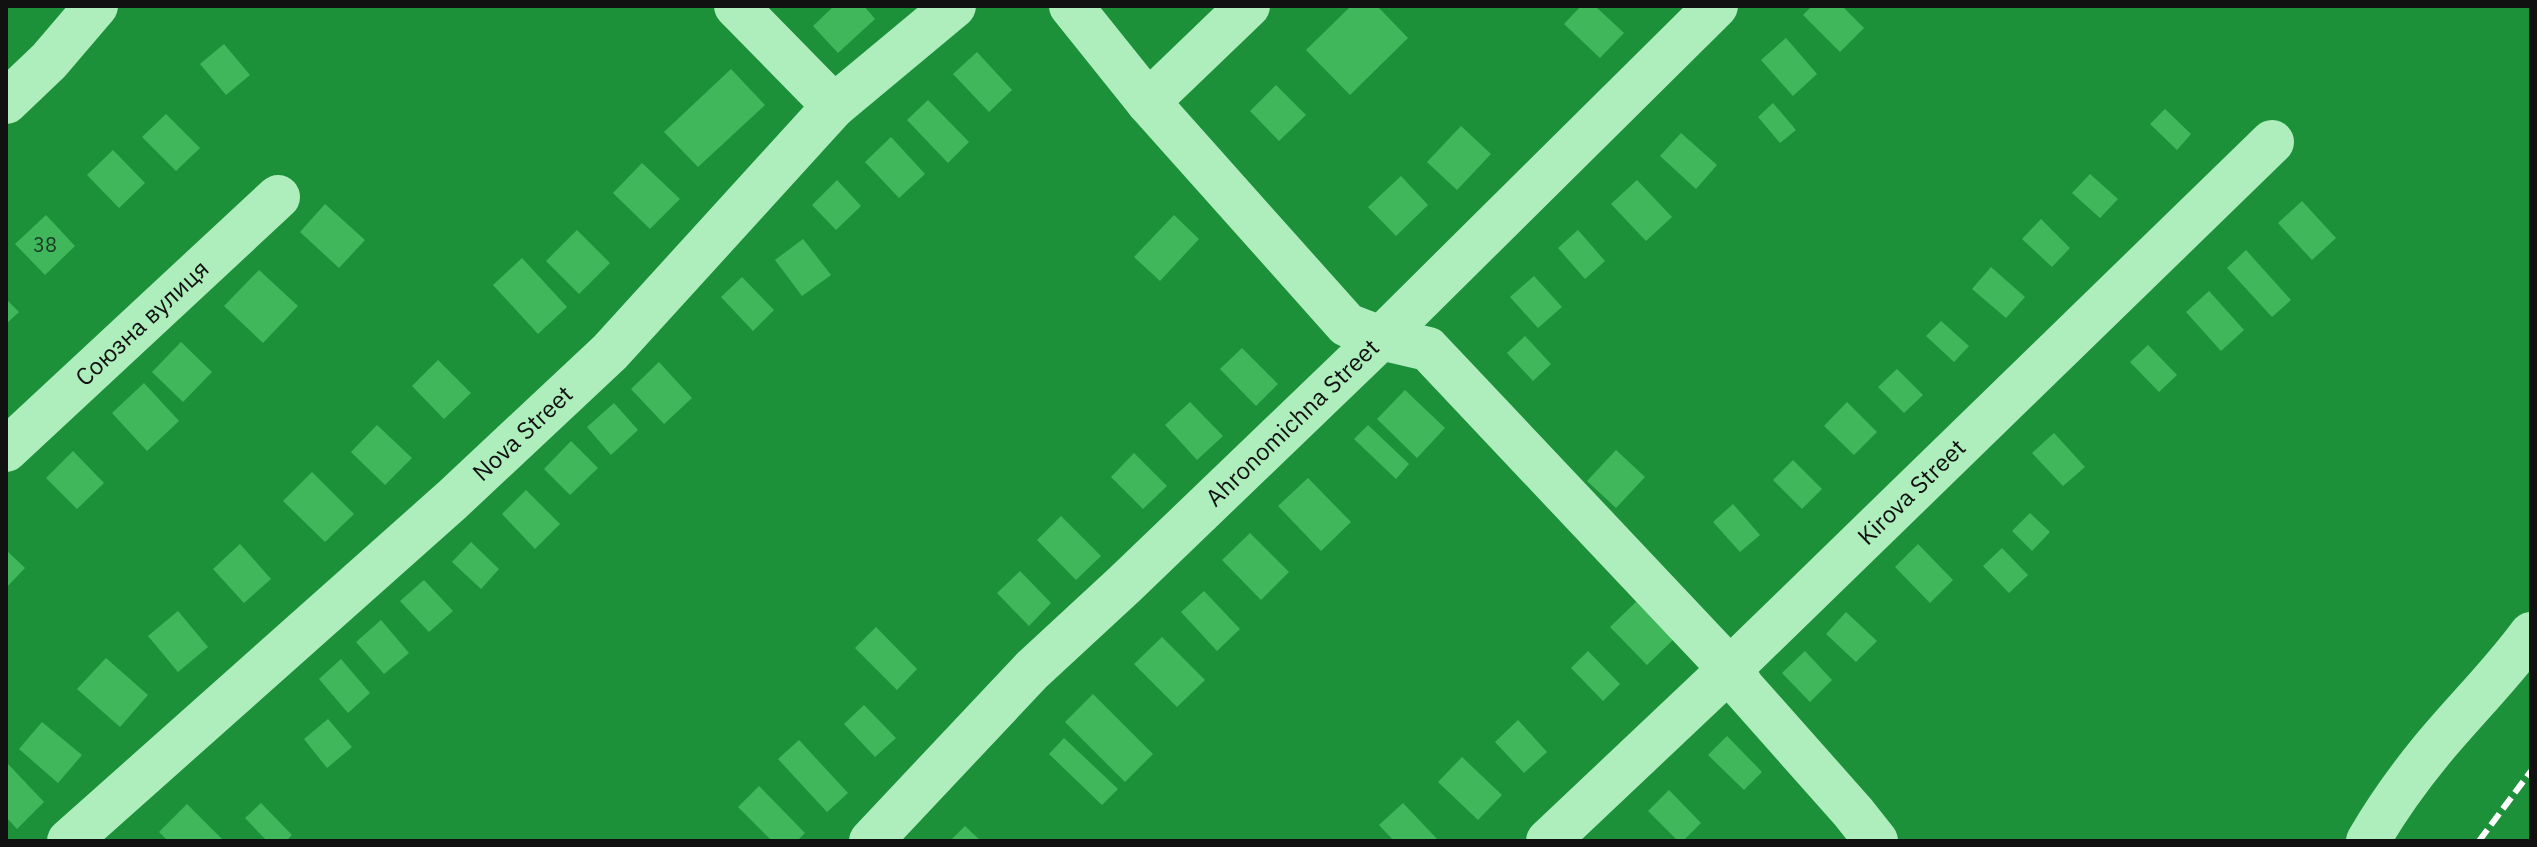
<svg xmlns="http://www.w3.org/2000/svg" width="2537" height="847" viewBox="0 0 2537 847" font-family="'IBM Plex Sans',sans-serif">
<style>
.building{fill:#41b75c}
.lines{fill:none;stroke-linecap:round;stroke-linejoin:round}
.minor{stroke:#adeebc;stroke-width:44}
.rail{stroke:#fff;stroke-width:6;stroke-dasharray:14 6;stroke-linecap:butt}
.labels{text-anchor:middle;stroke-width:6;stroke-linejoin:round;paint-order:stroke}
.number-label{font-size:20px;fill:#1d3a24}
.street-label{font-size:24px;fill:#111;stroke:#1d9139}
</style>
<rect width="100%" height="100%" fill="#1d9139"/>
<g class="building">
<path d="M 834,6 L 864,6 L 875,19 L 838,53 L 813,26 Z"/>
<path d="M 1351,6 L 1377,6 L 1408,38 L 1350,95 L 1306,50 Z"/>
<path d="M 1581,6 L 1595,6 L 1624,33 L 1600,58 L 1564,24 Z"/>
<path d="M 1812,6 L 1842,6 L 1864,28 L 1840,52 L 1803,15 Z"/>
<path d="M 1786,38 L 1817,74 L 1793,96 L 1761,60 Z"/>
<path d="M 224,44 L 250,75 L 226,95 L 200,64 Z"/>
<path d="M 977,52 L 1012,90 L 989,112 L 953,74 Z"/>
<path d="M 731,69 L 765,105 L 698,167 L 664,132 Z"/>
<path d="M 1276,85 L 1306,115 L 1279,141 L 1250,111 Z"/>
<path d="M 928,100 L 969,142 L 948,163 L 907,120 Z"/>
<path d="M 1773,103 L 1796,130 L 1780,143 L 1758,117 Z"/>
<path d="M 2165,109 L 2191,134 L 2177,150 L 2150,124 Z"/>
<path d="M 166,114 L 200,148 L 176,171 L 142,137 Z"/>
<path d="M 1461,126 L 1491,154 L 1457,190 L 1427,162 Z"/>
<path d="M 1681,133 L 1717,165 L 1696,189 L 1660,156 Z"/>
<path d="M 891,137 L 925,174 L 899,198 L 865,162 Z"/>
<path d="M 113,150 L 145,183 L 119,208 L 87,175 Z"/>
<path d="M 642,163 L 680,199 L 650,229 L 613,193 Z"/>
<path d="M 2090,174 L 2118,199 L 2100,218 L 2072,193 Z"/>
<path d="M 1401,176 L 1428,205 L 1396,236 L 1368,207 Z"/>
<path d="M 837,180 L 861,206 L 836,230 L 812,205 Z"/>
<path d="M 1637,180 L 1672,217 L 1646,241 L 1611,204 Z"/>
<path d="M 2302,201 L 2336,238 L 2312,260 L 2278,223 Z"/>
<path d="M 325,204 L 365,240 L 339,268 L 300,232 Z"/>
<path d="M 46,215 L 75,246 L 45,275 L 15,244 Z"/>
<path d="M 1174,215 L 1199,239 L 1160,281 L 1134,257 Z"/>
<path d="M 2041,219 L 2070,248 L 2052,267 L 2022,239 Z"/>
<path d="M 577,230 L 610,263 L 579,294 L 546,261 Z"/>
<path d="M 1578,230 L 1605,261 L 1585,279 L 1558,248 Z"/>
<path d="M 803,239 L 831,275 L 802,296 L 775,260 Z"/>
<path d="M 2246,250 L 2291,300 L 2272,317 L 2227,268 Z"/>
<path d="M 522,258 L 567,307 L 538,334 L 493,285 Z"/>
<path d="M 1991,267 L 2025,297 L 2006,318 L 1972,289 Z"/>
<path d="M 259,270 L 298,306 L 263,343 L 224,306 Z"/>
<path d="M 1534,276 L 1562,307 L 1538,328 L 1510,297 Z"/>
<path d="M 742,277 L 774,310 L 753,331 L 721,297 Z"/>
<path d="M 2209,291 L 2244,330 L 2221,351 L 2186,312 Z"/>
<path d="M 6,299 L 19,312 L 6,324 Z"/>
<path d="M 1941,321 L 1969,346 L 1954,362 L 1926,336 Z"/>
<path d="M 1525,336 L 1551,364 L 1533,381 L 1507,353 Z"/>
<path d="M 181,342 L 212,372 L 183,402 L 152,372 Z"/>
<path d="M 2148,345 L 2177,375 L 2159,392 L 2130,362 Z"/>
<path d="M 1242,348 L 1278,384 L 1256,406 L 1220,369 Z"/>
<path d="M 438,360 L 471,393 L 444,419 L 412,386 Z"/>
<path d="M 659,362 L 692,398 L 664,424 L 631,389 Z"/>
<path d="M 1897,369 L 1923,395 L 1904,413 L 1878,387 Z"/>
<path d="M 144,383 L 179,421 L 147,451 L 112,413 Z"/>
<path d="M 1405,390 L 1445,428 L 1417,458 L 1377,419 Z"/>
<path d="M 1190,402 L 1223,436 L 1197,460 L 1165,425 Z"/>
<path d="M 1847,402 L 1877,432 L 1854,455 L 1824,426 Z"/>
<path d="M 614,403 L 638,430 L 611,455 L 587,427 Z"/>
<path d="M 377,425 L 412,458 L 385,485 L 351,452 Z"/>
<path d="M 1368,425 L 1409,464 L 1396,479 L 1354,439 Z"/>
<path d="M 2054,433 L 2085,467 L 2063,486 L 2032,453 Z"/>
<path d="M 571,441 L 598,468 L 570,495 L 544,469 Z"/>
<path d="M 1616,450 L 1645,477 L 1616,508 L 1587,481 Z"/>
<path d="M 73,451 L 104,483 L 77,509 L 46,478 Z"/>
<path d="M 1134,453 L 1167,486 L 1143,509 L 1111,477 Z"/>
<path d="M 1793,460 L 1822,489 L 1802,509 L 1773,480 Z"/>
<path d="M 312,472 L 354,514 L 325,542 L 283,501 Z"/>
<path d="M 1308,478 L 1351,522 L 1321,551 L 1278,506 Z"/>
<path d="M 526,490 L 560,524 L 535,549 L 502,514 Z"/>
<path d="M 1733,504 L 1760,535 L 1740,552 L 1713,522 Z"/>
<path d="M 2030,513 L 2050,532 L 2032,551 L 2012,531 Z"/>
<path d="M 1061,516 L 1101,556 L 1076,580 L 1037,540 Z"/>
<path d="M 1250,533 L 1289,572 L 1261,600 L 1222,560 Z"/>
<path d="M 471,542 L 499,569 L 481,589 L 452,562 Z"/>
<path d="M 240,544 L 271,579 L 244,603 L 213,569 Z"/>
<path d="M 1918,544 L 1953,580 L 1930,603 L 1895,567 Z"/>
<path d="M 2002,548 L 2028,575 L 2009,593 L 1983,566 Z"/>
<path d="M 6,550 L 25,568 L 6,588 Z"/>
<path d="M 1020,571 L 1051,603 L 1029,626 L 997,593 Z"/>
<path d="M 424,580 L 453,611 L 429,632 L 400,601 Z"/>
<path d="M 1204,591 L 1240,629 L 1217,651 L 1181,612 Z"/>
<path d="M 1639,599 L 1675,638 L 1647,665 L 1610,627 Z"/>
<path d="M 178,611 L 208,647 L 178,672 L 148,636 Z"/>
<path d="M 1846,612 L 1877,641 L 1856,662 L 1826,634 Z"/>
<path d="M 381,620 L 409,653 L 384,674 L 356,642 Z"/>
<path d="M 876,627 L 917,669 L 897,690 L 855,648 Z"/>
<path d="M 1162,637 L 1205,680 L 1177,707 L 1134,664 Z"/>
<path d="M 1588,651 L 1620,684 L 1603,701 L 1571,668 Z"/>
<path d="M 1805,651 L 1832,680 L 1810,702 L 1782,673 Z"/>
<path d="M 106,658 L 148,695 L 120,727 L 77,689 Z"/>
<path d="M 341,659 L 370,693 L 348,713 L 319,679 Z"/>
<path d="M 1093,694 L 1153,754 L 1125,782 L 1065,722 Z"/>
<path d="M 864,705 L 896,738 L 875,757 L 844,724 Z"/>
<path d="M 328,719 L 352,747 L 327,768 L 304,739 Z"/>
<path d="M 1518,720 L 1547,752 L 1524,773 L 1495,742 Z"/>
<path d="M 42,722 L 82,755 L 58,783 L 19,749 Z"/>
<path d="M 1727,736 L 1762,772 L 1744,790 L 1708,755 Z"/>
<path d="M 1064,738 L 1118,789 L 1102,805 L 1049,754 Z"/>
<path d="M 799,740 L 848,793 L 827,812 L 778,759 Z"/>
<path d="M 1462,757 L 1502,795 L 1478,820 L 1438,782 Z"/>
<path d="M 8,764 L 44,802 L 17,829 L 6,817 Z"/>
<path d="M 759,786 L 805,833 L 797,841 L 772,841 L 738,807 Z"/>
<path d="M 1669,790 L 1701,823 L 1683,841 L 1678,841 L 1648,811 Z"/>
<path d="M 261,803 L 292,835 L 286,841 L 267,841 L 245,818 Z"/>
<path d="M 1403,803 L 1439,841 L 1394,841 L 1379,825 Z"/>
<path d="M 187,804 L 224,841 L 168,841 L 159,832 Z"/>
<path d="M 965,826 L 981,841 L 950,841 Z"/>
</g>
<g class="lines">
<g class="minor">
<path d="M 736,6 L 834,106"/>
<path d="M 1071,6 L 1148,102 L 1347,325 L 1381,338 L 1428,349 L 1730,669 L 1743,688 L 1853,812 L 1876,841"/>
<path d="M 6,102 L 49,61 L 96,6"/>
<path d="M 1148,102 L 1248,6"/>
<path id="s1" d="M 6,450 L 278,197"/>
<path id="s2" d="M 69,841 L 452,500 L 610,352 L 834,106 L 954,6"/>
<path id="s3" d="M 871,841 L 1032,670 L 1125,584 L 1381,338 L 1716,6"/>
<path id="s4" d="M 1548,841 L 1730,669 L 2272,142"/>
<path d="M 2368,841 C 2386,810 2408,779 2431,751 C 2464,711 2501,675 2531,634"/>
</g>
<path class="rail" d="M 2479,841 L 2531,771"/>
</g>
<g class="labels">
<g class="number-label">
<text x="45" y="252">38</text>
</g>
<g class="street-label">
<text dy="8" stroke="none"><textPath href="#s1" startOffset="186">Союзна вулиця</textPath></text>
<text dy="8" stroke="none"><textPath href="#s3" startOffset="594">Ahronomichna Street</textPath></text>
<text dy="8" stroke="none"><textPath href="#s2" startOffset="610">Nova Street</textPath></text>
<text dy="8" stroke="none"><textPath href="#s4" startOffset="504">Kirova Street</textPath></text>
</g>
</g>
<rect width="2537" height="847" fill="none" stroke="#111111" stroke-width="16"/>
</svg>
